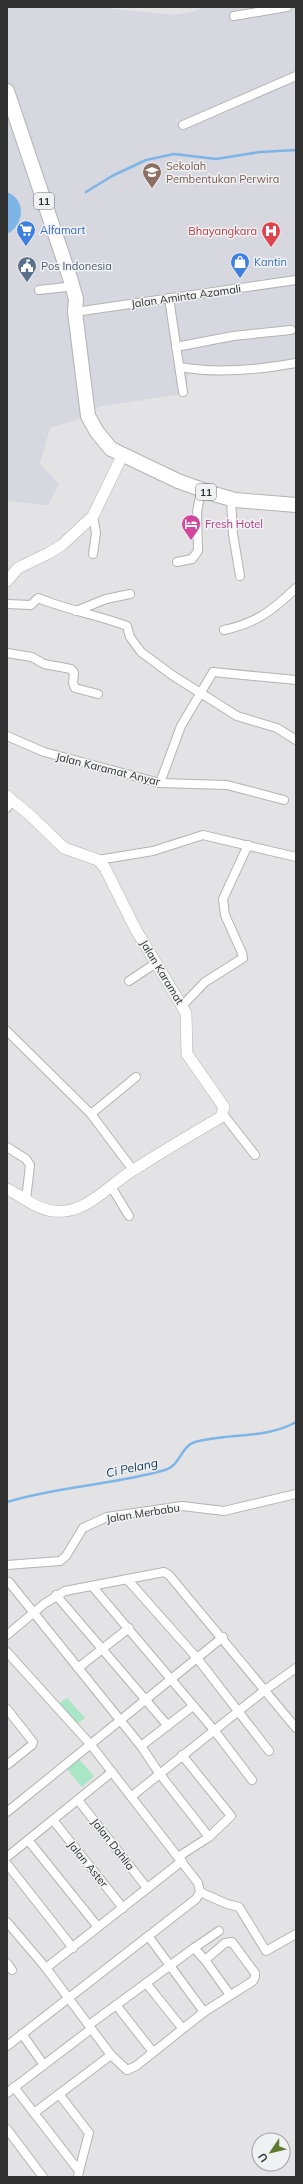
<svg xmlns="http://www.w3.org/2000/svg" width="303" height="2184" viewBox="0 0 303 2184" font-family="Mulish,sans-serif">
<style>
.built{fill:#d6d7df}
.green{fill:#a9e6c5}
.water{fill:#7eb5e7}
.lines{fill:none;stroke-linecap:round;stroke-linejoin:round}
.stream{stroke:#7eb5e7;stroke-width:2.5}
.street-casing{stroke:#b3b3b4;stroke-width:10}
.secondary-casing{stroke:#b3b3b4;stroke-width:12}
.highway-casing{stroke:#b3b3b4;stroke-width:16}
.street{stroke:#fff;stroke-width:8}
.secondary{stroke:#fff;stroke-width:11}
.highway{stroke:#fff;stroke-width:14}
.labels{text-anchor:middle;stroke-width:3;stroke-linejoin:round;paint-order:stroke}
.shield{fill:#f0f1f2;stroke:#6a6b6c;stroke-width:1}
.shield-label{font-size:10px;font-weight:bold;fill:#313132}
.education-label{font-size:11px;fill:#785e54;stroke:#f0f1f2;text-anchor:start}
.shop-label{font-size:11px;fill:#366cbe;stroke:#f0f1f2;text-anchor:start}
.health-label{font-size:11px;fill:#be3a42;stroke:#f0f1f2;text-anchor:end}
.service-label{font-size:11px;fill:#4e5e75;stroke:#f0f1f2;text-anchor:start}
.street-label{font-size:11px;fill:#313132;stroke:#f0f1f2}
.hotel-label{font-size:11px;fill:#b23c85;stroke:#f0f1f2;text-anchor:start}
.water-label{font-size:12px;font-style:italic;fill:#0f3959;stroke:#f0f1f2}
</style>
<rect width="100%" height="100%" fill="#e3e3e5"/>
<path class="built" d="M 7,7 L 111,7 L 112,9 L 176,15 L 196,11 L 202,7 L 296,7 L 296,362 L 253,371 L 189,369 L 186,393 L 99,407 L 73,421 L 50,428 L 40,464 L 59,484 L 48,505 L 7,501 Z"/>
<g class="green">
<path d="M 67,1698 L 85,1718 L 72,1727 L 55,1706 Z"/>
<path d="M 78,1758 L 94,1776 L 82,1787 L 66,1768 Z"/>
</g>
<path class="water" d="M 7,192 C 27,200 24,225 7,234 Z"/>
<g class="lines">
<g class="stream">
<path d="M 86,192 L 112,176 L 146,160 L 174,154 L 216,159 L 260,152 L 296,150"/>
<path d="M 7,1502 C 59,1486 113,1485 165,1470 C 180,1466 181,1446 195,1442 C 227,1433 267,1439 296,1422"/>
</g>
<defs>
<g id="street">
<path d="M 234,16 L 287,7"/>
<path d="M 183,125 L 296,76"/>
<path d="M 39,290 L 66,287"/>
<path d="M 169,298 L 183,392"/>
<path d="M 75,312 L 296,280"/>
<path d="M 176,347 L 233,336 L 291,330"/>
<path d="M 180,367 C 218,374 258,370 296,363"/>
<path d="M 231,499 L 233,534 L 240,576"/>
<path d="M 93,554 L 96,533 L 93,516"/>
<path d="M 177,562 L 192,559 L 198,551 L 197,512 L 201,490"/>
<path d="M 7,604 L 31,605 L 38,598 C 67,610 98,615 127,626 L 130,637 L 141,652 L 172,675 L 237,716 L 277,728 L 296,740"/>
<path d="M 76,611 L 106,599 L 130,594"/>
<path d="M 224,630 C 256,623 272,611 296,588"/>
<path d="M 7,653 L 32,657 L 44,664 L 71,669 L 74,673 L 73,683 L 75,688 L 98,694"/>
<path d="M 7,736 L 44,752 L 160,783 L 227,785 L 284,800"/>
<path d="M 160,783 L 181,726 L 213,672 L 296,680"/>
<path d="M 7,808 L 12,800"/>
<path d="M 98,860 L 153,851 L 203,835 L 296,857"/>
<path d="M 129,981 L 156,963"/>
<path d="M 182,1006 L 205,982 L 243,958 L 242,953 L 225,915 L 223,899 L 248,845"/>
<path d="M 7,1031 L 91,1114 L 133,1170"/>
<path d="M 91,1114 L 136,1077"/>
<path d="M 223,1114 L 255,1155"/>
<path d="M 7,1147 L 26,1159 L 30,1165 L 26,1200"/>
<path d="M 112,1188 L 129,1216"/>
<path d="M 7,1565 L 60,1561 L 66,1556 L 83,1528 L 107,1517 L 182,1506 L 224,1511 L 296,1494"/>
<path d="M 127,1579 L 197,1658 L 269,1751"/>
<path d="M 9,1582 L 141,1746 L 159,1773 L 209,1837"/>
<path d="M 92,1586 L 214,1730 L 252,1780"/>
<path d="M 56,1595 L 168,1726"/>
<path d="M 7,1635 L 44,1604 L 65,1591 L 164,1572 L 169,1575 L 296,1728"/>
<path d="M 7,1652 L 91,1745 L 198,1883 L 200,1892 L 196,1899 L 7,2046"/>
<path d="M 78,1668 L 129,1628"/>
<path d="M 7,1709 L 33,1742 L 32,1745 L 7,1765"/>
<path d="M 141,1746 L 193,1706"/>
<path d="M 132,1796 L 265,1690 L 296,1668"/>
<path d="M 78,1800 L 147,1888"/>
<path d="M 7,1812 L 223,1637"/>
<path d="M 53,1820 L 123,1908"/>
<path d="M 28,1840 L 98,1927"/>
<path d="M 7,1857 L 112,1772"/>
<path d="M 178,1857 L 209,1837 L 231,1816 L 182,1755"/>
<path d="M 7,1864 L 73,1948"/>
<path d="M 200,1892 L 227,1904 L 239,1907 L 266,1951 L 296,1934"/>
<path d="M 7,1922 L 46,1968 L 111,2055 L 127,2070 L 136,2066 L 204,2012 L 253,1981 L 255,1977 L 255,1973 L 232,1942 L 225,1943 L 205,1960 L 194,1948 L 89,2025"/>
<path d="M 149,1937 L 204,2012"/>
<path d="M 194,1948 L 219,1931"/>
<path d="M 205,1960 L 230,1995"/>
<path d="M 7,1963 L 12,1970"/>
<path d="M 46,1968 L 182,1861"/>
<path d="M 146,1983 L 182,2028"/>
<path d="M 116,2005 L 153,2052"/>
<path d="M 22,2034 L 44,2065"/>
<path d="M 14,2087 L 79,2171 L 78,2177"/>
<path d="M 7,2093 L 91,2029"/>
<path d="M 59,2094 L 89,2133 L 79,2171"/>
<path d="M 34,2113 L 111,2055"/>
<path d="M 7,2129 L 43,2177"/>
</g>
<g id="secondary">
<path d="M 7,581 L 18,568 L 49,553 L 62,545 L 93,516 L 122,456"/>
<path d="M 7,796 L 31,816 L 64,848 L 98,860 L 105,868 L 136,930 L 186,1013 L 187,1054 L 224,1107 L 221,1117 C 192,1134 163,1151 135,1169 C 109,1184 87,1215 53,1211 C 36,1209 22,1196 7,1189"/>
</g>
<path id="highway" d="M 7,91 L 70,278 L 76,299 L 75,312 L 88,416 L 97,432 L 111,449 L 178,481 L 214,494 L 235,500 L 296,505"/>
</defs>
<use href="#street" class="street-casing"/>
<use href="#secondary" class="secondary-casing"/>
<use href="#highway" class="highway-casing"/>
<use href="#street" class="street"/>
<use href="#secondary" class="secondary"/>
<use href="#highway" class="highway"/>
</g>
<defs>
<symbol id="university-pin" viewBox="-11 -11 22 30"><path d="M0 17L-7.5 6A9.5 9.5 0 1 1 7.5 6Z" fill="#8d6e63" stroke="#f0f1f2"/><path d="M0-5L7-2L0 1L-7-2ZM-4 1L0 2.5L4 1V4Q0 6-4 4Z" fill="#fff"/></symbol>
<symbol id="supermarket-pin" viewBox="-11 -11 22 30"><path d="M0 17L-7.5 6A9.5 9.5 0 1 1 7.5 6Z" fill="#3f7fe0" stroke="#f0f1f2"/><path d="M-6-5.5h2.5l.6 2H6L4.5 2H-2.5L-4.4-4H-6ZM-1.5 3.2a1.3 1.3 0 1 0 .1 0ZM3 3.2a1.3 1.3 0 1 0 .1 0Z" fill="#fff"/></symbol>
<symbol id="hospital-pin" viewBox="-11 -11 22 30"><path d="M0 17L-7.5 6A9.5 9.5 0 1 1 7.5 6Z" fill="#e0444e" stroke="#f0f1f2"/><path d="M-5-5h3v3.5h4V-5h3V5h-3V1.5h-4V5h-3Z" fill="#fff"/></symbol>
<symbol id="shop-pin" viewBox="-11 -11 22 30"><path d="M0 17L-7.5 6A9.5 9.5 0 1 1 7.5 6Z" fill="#3f7fe0" stroke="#f0f1f2"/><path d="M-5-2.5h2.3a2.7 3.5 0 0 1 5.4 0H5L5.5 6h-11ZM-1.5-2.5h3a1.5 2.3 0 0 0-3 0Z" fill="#fff"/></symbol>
<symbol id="civic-pin" viewBox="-11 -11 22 30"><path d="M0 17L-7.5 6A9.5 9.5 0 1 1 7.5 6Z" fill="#5c6f8a" stroke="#f0f1f2"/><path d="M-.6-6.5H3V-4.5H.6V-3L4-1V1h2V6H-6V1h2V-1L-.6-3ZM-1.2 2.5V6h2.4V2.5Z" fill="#fff"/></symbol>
<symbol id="hotel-pin" viewBox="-11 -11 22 30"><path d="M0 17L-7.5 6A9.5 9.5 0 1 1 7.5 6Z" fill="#d1479c" stroke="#f0f1f2"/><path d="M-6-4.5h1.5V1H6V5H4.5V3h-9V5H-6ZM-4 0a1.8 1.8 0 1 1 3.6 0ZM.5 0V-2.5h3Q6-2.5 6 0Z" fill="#fff"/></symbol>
</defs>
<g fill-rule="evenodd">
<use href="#university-pin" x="141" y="161" width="22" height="30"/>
<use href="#supermarket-pin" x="15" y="219" width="22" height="30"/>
<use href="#hospital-pin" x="260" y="220" width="22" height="30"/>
<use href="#shop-pin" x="229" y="251" width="22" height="30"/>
<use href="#civic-pin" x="16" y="255" width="22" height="30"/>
<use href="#hotel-pin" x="180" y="513" width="22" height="30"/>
</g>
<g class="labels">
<g class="shield">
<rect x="34" y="193" width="20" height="16" rx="3"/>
<rect x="196" y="484" width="20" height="16" rx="3"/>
</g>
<g class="shield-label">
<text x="44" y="205">11</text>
<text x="206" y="496">11</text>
</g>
<g class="education-label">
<text x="166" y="170">Sekolah<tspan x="166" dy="13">Pembentukan Perwira</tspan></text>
</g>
<g class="shop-label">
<text x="40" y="234">Alfamart</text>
<text x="254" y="266">Kantin</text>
</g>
<g class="health-label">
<text x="257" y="235">Bhayangkara</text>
</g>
<g class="service-label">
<text x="41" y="270">Pos Indonesia</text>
</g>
<g class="street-label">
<text transform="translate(186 296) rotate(-8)" y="4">Jalan Aminta Azamali</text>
<text transform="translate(108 769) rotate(14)" y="4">Jalan Karamat Anyar</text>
<text transform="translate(162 972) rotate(59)" y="4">Jalan Karamat</text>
<text transform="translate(143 1513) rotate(-9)" y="4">Jalan Merbabu</text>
<text transform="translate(113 1844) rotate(52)" y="4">Jalan Dahlia</text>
<text transform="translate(88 1864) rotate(51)" y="4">Jalan Aster</text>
</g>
<g class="hotel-label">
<text x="205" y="528">Fresh Hotel</text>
</g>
<g class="water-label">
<text transform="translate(132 1468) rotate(-12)" y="4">Ci Pelang</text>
</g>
</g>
<rect width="303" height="2184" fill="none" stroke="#313132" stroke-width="16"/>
<g transform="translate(271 2152) rotate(235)"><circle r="19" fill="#f0f1f2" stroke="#a4a4a5"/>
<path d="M0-3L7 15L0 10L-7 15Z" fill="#5e7a2f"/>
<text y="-6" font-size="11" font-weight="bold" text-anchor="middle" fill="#313132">U</text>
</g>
</svg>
